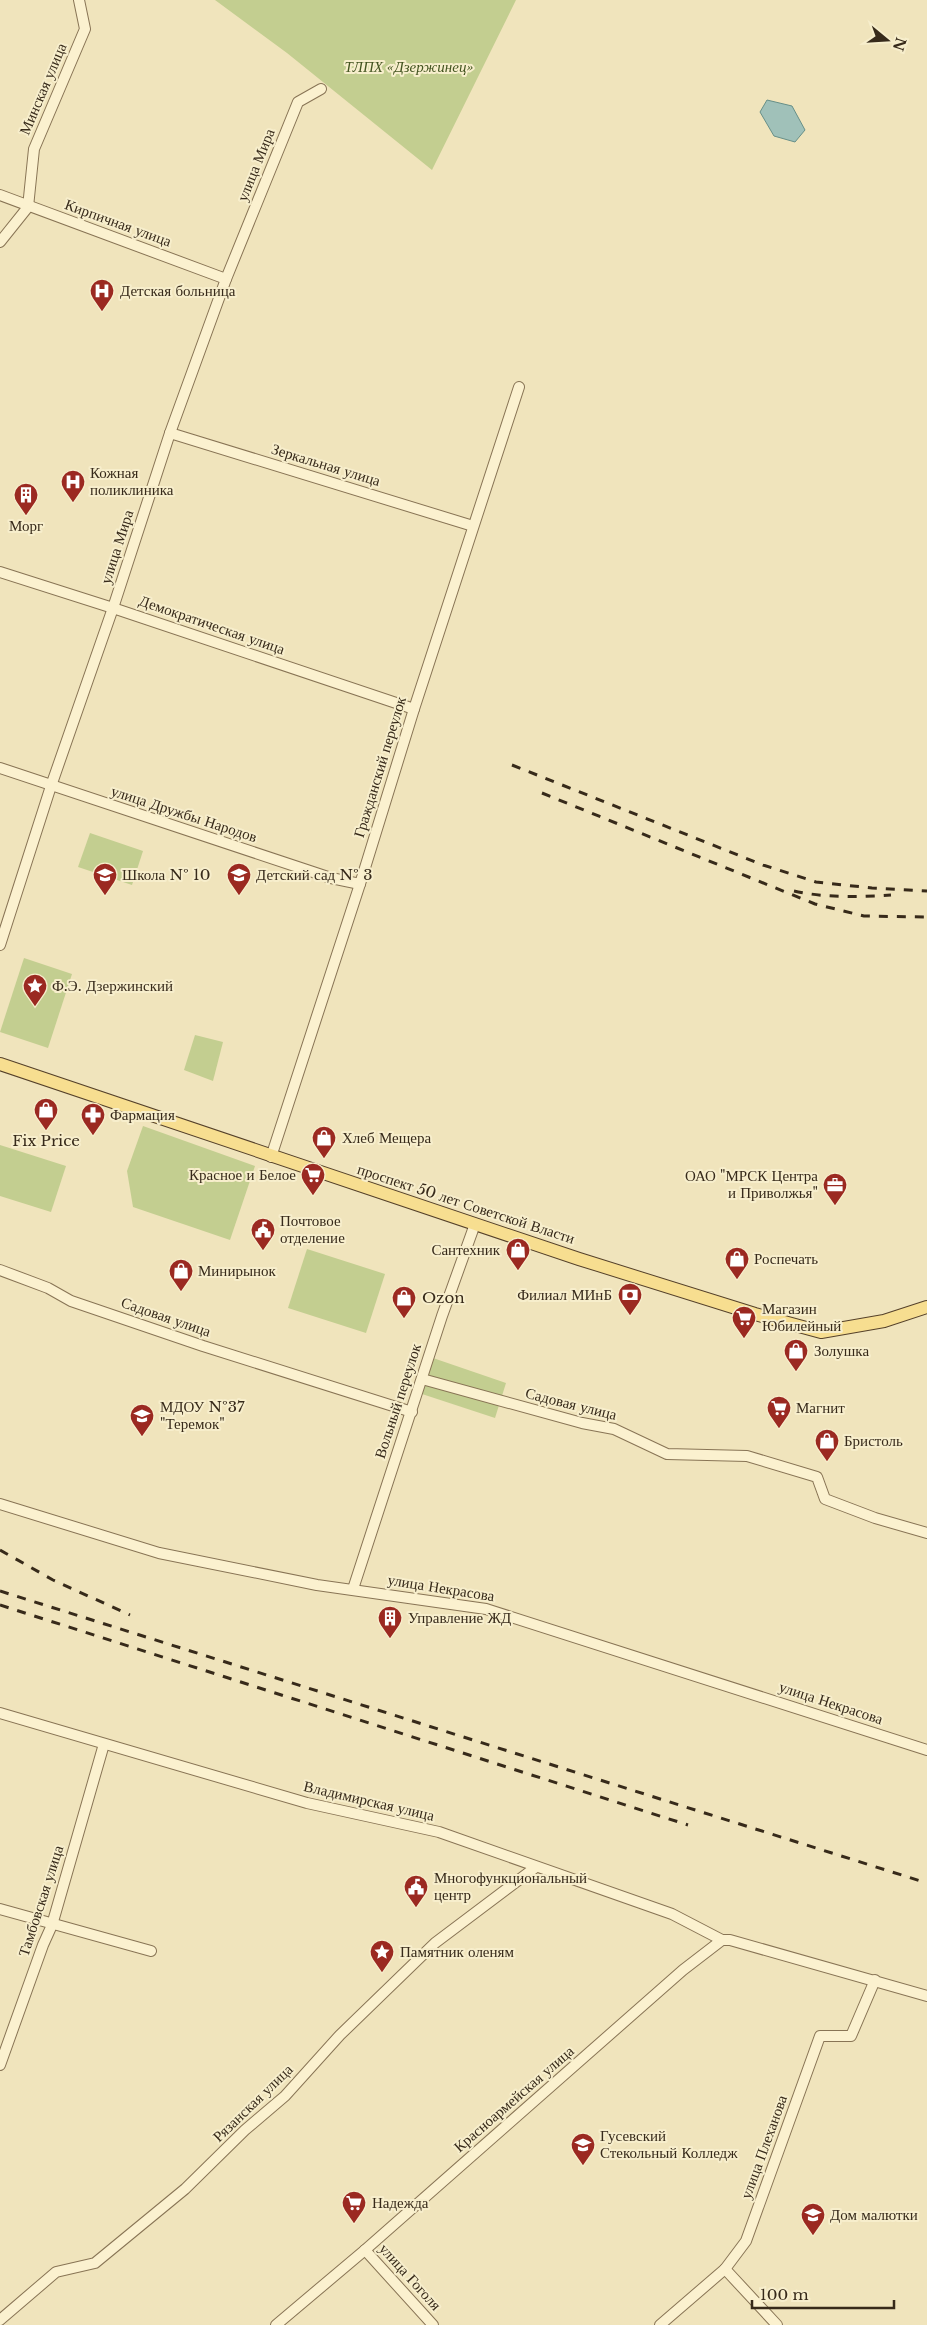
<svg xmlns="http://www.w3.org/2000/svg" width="927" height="2325" viewBox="0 0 927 2325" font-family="'Libre Baskerville',serif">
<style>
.green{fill:#c3ce90}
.water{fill:#a0c1b9;stroke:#678f88}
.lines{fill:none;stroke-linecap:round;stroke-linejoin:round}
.minor-casing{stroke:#887455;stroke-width:12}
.major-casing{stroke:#55412a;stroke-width:14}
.minor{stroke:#fbf1cf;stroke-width:10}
.major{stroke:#f7de90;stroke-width:12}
.rail{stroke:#372a1a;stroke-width:3;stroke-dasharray:9 9;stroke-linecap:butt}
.labels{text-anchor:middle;stroke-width:4;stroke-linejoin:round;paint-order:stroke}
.park-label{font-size:15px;font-style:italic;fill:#435420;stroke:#f7eecc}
.street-label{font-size:15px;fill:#372a1a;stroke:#f7eecc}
.poi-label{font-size:15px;fill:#372a1a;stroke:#f7eecc;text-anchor:start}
</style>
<rect width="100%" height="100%" fill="#f0e4bc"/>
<g class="green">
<path d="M 215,0 L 516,0 L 432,170 L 287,53 Z"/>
<path d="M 90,833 L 143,851 L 132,885 L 78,867 Z"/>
<path d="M 24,958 L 72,974 L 48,1048 L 0,1032 Z"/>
<path d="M 195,1035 L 223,1042 L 213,1081 L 184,1070 Z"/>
<path d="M 143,1126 L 255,1166 L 230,1240 L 133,1207 L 127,1171 Z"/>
<path d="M 0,1145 L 66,1166 L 51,1212 L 0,1196 Z"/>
<path d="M 307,1249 L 385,1274 L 366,1333 L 288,1308 Z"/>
<path d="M 433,1358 L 506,1383 L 495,1418 L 422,1394 Z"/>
</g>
<path class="water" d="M 767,100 L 792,106 L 805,130 L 795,142 L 774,136 L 760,112 Z"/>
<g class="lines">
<defs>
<g id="minor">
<path d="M 0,195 L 226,279"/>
<path d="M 0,242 L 28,207 L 34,149 L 85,29 L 79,0"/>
<path d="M 170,433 L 473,526"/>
<path d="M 0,572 L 113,608 L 414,709"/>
<path d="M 0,768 L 331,878 L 360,884"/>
<path d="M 0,945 L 51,786 L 113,608 L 170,433 L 226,279 L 298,102 L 321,89"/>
<path d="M 271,1157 L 360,884 L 414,709 L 519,387"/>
<path d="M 0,1270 L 48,1288 L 71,1301 L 203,1346 L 412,1412"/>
<path d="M 422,1379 L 582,1423 L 614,1429 L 667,1454 L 747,1456 L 817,1477 L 825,1499 L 875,1518 L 927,1533"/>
<path d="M 0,1504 L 159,1553 L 317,1585 L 486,1609 L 927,1750"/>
<path d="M 353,1589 L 442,1316 L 475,1224"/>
<path d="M 0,1713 L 307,1803 L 439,1832 L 672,1914 L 722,1940"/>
<path d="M 0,1909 L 151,1951"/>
<path d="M 0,2065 L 43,1945 L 52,1925 L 104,1744"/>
<path d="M 365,2250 L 433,2325"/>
<path d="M 725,2269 L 777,2325"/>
<path d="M 0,2320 L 56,2272 L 95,2263 L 185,2189 L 245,2130 L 285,2096 L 340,2035 L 435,1943 L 536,1867"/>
<path d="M 276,2325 L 365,2250 L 683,1970 L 722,1940 L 730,1940 L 927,1996"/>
<path d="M 660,2325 L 725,2269 L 746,2241 L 820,2036 L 851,2036 L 875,1980"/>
</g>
<path id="major" d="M 0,1064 L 579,1259 L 755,1314 L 821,1332 L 884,1321 L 927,1307"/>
</defs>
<use href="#minor" class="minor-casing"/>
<use href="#major" class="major-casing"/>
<use href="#minor" class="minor"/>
<use href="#major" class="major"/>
<g class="rail">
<path d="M 512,765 L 763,865 L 816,882 L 872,888 L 927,891"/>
<path d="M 542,793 L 815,904 L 864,916 L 927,917"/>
<path d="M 794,891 C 825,898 860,897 891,895"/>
<path d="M 0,1550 L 53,1580 L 130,1615"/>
<path d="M 0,1591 L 927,1883"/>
<path d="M 0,1605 L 688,1825"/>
</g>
</g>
<defs>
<symbol id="hospital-pin" viewBox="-11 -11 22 30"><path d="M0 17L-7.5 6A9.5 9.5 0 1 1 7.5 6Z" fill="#9b2921" stroke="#f7eecc"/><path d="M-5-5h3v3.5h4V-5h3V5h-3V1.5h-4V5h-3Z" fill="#fff"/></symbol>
<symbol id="building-pin" viewBox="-11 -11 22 30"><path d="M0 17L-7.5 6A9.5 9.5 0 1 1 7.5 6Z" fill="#9b2921" stroke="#f7eecc"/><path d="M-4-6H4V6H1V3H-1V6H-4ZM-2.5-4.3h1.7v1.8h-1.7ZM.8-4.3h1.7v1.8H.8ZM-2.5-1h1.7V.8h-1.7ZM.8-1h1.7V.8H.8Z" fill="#fff"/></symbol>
<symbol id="school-pin" viewBox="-11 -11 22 30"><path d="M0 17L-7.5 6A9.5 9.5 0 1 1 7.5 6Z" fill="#9b2921" stroke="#f7eecc"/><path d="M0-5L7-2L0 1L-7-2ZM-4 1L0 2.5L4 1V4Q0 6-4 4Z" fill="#fff"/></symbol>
<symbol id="sight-pin" viewBox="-11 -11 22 30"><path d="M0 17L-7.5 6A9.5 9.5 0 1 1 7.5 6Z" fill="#9b2921" stroke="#f7eecc"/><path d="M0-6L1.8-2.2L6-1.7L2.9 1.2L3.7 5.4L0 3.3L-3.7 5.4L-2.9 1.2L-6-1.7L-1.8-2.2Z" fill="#fff"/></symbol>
<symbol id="shop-pin" viewBox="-11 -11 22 30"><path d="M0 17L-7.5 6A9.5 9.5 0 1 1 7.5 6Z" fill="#9b2921" stroke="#f7eecc"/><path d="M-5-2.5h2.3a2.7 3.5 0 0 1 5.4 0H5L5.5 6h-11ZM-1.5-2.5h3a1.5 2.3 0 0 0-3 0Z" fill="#fff"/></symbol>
<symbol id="pharmacy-pin" viewBox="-11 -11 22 30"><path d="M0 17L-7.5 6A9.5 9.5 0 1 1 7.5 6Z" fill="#9b2921" stroke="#f7eecc"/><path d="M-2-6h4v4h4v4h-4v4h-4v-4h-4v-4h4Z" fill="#fff"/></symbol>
<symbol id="supermarket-pin" viewBox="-11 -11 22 30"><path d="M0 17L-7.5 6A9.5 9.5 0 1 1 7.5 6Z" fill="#9b2921" stroke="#f7eecc"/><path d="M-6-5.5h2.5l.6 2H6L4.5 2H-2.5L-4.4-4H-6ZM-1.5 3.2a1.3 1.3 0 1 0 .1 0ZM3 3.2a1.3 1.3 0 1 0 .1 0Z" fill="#fff"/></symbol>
<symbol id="office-pin" viewBox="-11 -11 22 30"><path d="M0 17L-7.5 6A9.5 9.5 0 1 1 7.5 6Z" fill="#9b2921" stroke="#f7eecc"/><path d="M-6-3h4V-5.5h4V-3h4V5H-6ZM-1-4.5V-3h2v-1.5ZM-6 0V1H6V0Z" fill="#fff"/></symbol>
<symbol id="civic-pin" viewBox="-11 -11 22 30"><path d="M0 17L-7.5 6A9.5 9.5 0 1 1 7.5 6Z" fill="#9b2921" stroke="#f7eecc"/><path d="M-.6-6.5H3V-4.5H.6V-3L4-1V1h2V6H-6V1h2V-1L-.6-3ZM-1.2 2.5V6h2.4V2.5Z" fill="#fff"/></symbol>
<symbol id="bank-pin" viewBox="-11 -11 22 30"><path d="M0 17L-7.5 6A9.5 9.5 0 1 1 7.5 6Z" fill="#9b2921" stroke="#f7eecc"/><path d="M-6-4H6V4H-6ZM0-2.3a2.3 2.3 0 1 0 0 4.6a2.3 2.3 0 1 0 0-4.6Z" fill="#fff"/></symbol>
<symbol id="university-pin" viewBox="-11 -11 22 30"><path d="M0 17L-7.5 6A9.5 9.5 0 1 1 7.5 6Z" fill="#9b2921" stroke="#f7eecc"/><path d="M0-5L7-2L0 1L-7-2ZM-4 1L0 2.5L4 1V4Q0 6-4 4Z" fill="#fff"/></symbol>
</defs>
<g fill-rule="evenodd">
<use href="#hospital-pin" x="88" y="277" width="28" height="38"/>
<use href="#hospital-pin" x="59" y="468" width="28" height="38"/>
<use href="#building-pin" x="12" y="481" width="28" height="38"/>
<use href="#school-pin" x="91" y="861" width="28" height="38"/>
<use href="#school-pin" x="225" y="861" width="28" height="38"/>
<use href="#sight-pin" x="21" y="972" width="28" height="38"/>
<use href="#shop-pin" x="32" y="1096" width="28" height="38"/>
<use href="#pharmacy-pin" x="79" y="1101" width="28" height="38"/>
<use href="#shop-pin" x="310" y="1124" width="28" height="38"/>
<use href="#supermarket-pin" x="299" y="1161" width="28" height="38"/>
<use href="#office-pin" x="821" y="1171" width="28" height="38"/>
<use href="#civic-pin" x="249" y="1216" width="28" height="38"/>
<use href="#shop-pin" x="504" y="1236" width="28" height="38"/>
<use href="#shop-pin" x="723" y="1245" width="28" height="38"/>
<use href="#shop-pin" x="167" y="1257" width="28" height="38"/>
<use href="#bank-pin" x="616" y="1281" width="28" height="38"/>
<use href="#shop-pin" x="390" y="1284" width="28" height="38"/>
<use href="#supermarket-pin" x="730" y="1304" width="28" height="38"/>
<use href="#shop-pin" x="782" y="1337" width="28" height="38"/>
<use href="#supermarket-pin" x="765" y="1394" width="28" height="38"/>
<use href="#school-pin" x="128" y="1402" width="28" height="38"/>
<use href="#shop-pin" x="813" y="1427" width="28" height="38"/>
<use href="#building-pin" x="376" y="1604" width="28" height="38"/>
<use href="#civic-pin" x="402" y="1873" width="28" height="38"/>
<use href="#sight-pin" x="368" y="1938" width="28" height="38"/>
<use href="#university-pin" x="569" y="2131" width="28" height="38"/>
<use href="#supermarket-pin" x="340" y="2189" width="28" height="38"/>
<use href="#school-pin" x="799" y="2201" width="28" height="38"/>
</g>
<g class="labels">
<g class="park-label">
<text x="409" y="72">ТЛПХ «Дзержинец»</text>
</g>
<g class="street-label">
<text transform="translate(43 89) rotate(-67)" y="5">Минская улица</text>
<text transform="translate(256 165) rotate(-68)" y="5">улица Мира</text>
<text transform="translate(118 223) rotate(20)" y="5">Кирпичная улица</text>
<text transform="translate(326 465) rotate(17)" y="5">Зеркальная улица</text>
<text transform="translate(117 547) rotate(-72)" y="5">улица Мира</text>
<text transform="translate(212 625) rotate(19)" y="5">Демократическая улица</text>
<text transform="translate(380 767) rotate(-73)" y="5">Гражданский переулок</text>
<text transform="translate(184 814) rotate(18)" y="5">улица Дружбы Народов</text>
<text transform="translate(466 1204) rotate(18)" y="5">проспект 50 лет Советской Власти</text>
<text transform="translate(166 1317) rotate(19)" y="5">Садовая улица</text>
<text transform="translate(398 1401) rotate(-72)" y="5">Вольный переулок</text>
<text transform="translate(571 1404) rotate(14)" y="5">Садовая улица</text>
<text transform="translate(441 1588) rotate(9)" y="5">улица Некрасова</text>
<text transform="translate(831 1703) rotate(18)" y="5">улица Некрасова</text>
<text transform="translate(369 1801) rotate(13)" y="5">Владимирская улица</text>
<text transform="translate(41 1901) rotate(-72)" y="5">Тамбовская улица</text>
<text transform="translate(514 2099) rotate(-41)" y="5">Красноармейская улица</text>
<text transform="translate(253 2103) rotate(-44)" y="5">Рязанская улица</text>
<text transform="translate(764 2147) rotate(-70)" y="5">улица Плеханова</text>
<text transform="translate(410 2277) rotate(48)" y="5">улица Гоголя</text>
</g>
<g class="poi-label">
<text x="120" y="296">Детская больница</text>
<text x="90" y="478">Кожная<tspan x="90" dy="17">поликлиника</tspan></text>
<text x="26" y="531" text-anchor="middle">Морг</text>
<text x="122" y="880">Школа № 10</text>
<text x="256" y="880">Детский сад № 3</text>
<text x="52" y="991">Ф.Э. Дзержинский</text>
<text x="110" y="1120">Фармация</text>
<text x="342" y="1143">Хлеб Мещера</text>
<text x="46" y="1146" text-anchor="middle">Fix Price</text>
<text x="296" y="1180" text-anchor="end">Красное и Белое</text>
<text x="818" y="1181" text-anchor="end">ОАО "МРСК Центра<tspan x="818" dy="17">и Приволжья"</tspan></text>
<text x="280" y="1226">Почтовое<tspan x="280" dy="17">отделение</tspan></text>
<text x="500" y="1255" text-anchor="end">Сантехник</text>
<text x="754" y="1264">Роспечать</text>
<text x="198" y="1276">Минирынок</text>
<text x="612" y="1300" text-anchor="end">Филиал МИнБ</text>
<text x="422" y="1303">Ozon</text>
<text x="762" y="1314">Магазин<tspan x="762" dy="17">Юбилейный</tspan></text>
<text x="814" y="1356">Золушка</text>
<text x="160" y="1412">МДОУ №37<tspan x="160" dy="17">"Теремок"</tspan></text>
<text x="796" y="1413">Магнит</text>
<text x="844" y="1446">Бристоль</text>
<text x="408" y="1623">Управление ЖД</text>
<text x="434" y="1883">Многофункциональный<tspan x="434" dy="17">центр</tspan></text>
<text x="400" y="1957">Памятник оленям</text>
<text x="600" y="2141">Гусевский<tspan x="600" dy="17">Стекольный Колледж</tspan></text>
<text x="372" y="2208">Надежда</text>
<text x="830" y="2220">Дом малютки</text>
</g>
</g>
<g transform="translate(887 40) rotate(108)" stroke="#f7eecc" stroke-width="4" paint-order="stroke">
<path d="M0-4L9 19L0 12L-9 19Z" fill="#372a1a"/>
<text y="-8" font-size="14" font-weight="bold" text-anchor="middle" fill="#372a1a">N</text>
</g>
<path d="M752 2300v8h142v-8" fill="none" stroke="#372a1a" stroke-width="2.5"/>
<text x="760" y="2300" font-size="15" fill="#372a1a" stroke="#f7eecc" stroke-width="4" paint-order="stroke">100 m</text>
</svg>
